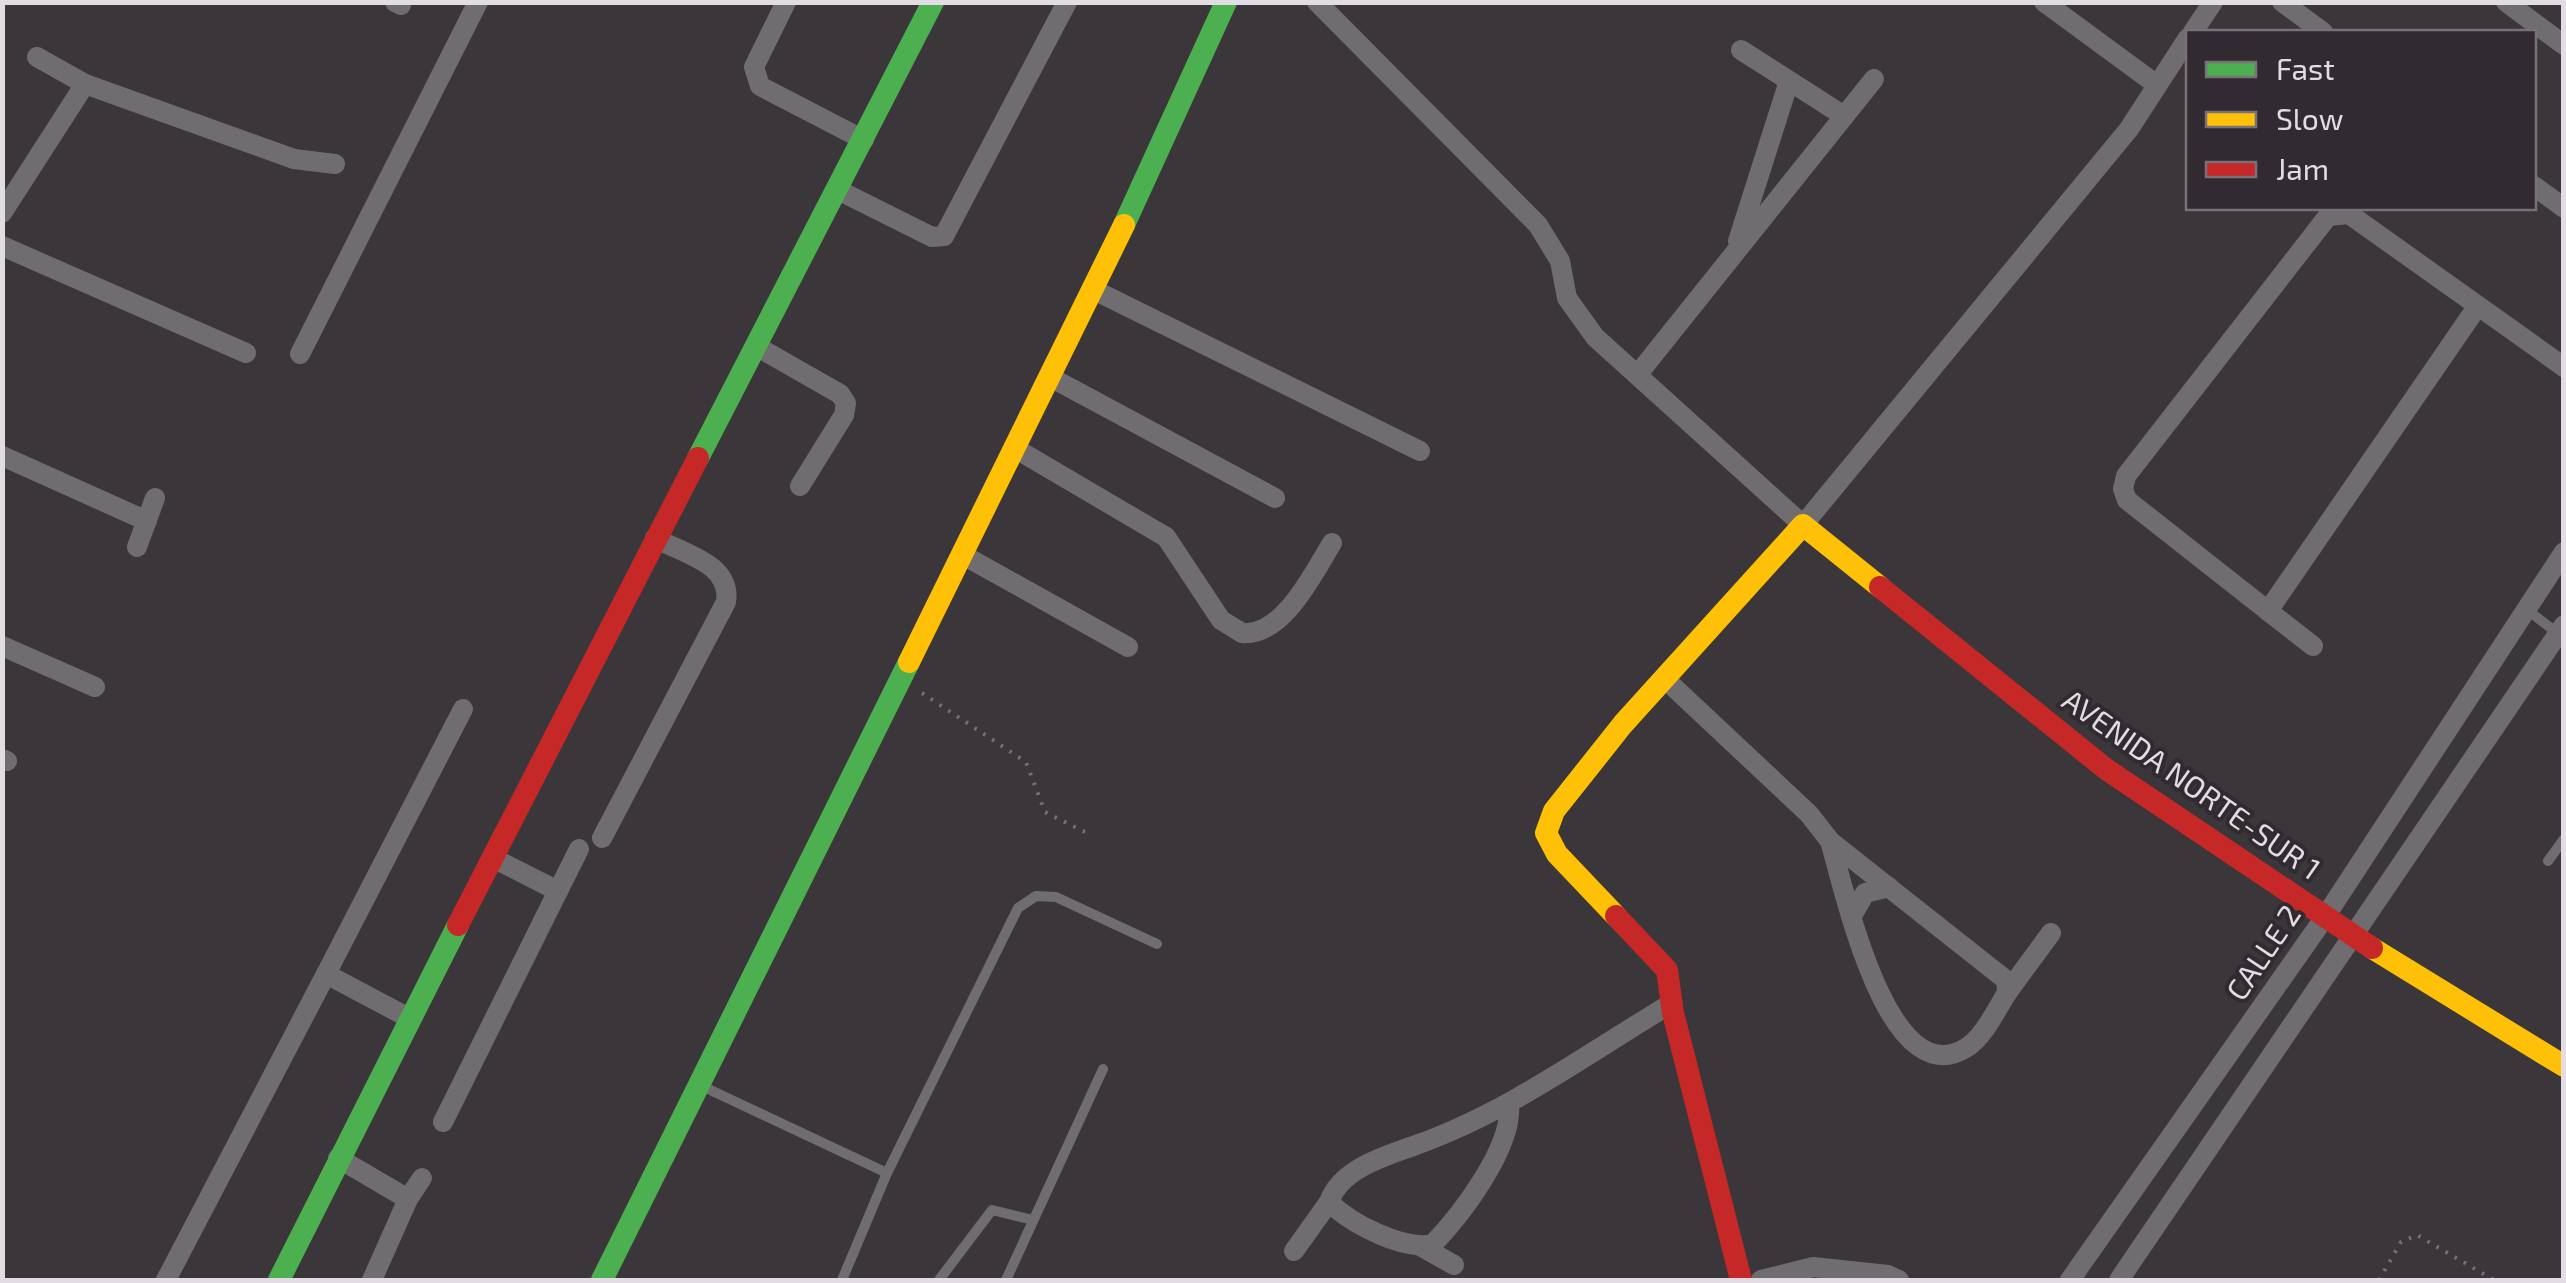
<svg xmlns="http://www.w3.org/2000/svg" width="2566" height="1283" viewBox="0 0 2566 1283" font-family="'Exo 2',sans-serif">
<style>
.lines{fill:none;stroke-linecap:round;stroke-linejoin:round}
.path{stroke:#747274;stroke-width:4;stroke-dasharray:2.5 8;stroke-linecap:butt}
.lane{stroke:#706d70;stroke-width:10}
.street{stroke:#706d70;stroke-width:20}
.fast{stroke:#4caf50;stroke-width:22}
.slow{stroke:#ffc107;stroke-width:22}
.jam{stroke:#c62828;stroke-width:22}
.labels{text-anchor:middle;stroke-width:8;stroke-linejoin:round;paint-order:stroke}
.street-label{font-size:30px;fill:#e2dde2;stroke:#312b31}
</style>
<rect width="100%" height="100%" fill="#3a363a"/>
<g class="lines">
<g class="path">
<path d="M 922,693 L 1026,762 L 1045,812 L 1085,832"/>
<path d="M 2379,1280 L 2401,1242 L 2417,1235 L 2494,1280"/>
</g>
<g class="lane">
<path d="M 2526,609 L 2560,635"/>
<path d="M 2548,861 L 2564,839"/>
<path d="M 704,1087 L 887,1173 L 842,1280"/>
<path d="M 887,1173 L 1018,908 L 1036,896 L 1056,897 L 1157,944"/>
<path d="M 939,1280 L 992,1210 L 1033,1220"/>
<path d="M 1006,1280 L 1103,1069"/>
</g>
<g class="street">
<path d="M 395,2 L 401,5"/>
<path d="M 786,2 L 754,67 L 760,86 L 864,140"/>
<path d="M 1317,2 L 1538,225 L 1560,261 L 1567,298 L 1595,337 L 1803,525 L 2129,129 L 2188,38"/>
<path d="M 2044,2 L 2157,85"/>
<path d="M 2282,2 L 2323,32"/>
<path d="M 2506,2 L 2564,45"/>
<path d="M 2193,32 L 2213,2"/>
<path d="M 1741,50 L 1844,116"/>
<path d="M 37,57 L 85,84"/>
<path d="M 2534,186 L 2564,208"/>
<path d="M 838,190 L 932,237 L 944,236 L 1067,2"/>
<path d="M 2,213 L 85,84 L 294,159 L 335,164"/>
<path d="M 1738,241 L 1789,81"/>
<path d="M 2,246 L 246,353"/>
<path d="M 1094,290 L 1420,451"/>
<path d="M 2477,307 L 2268,611 L 2127,500 L 2123,489 L 2126,476 L 2328,216 L 2349,214 L 2564,367"/>
<path d="M 756,346 L 840,394 L 846,403 L 844,415 L 800,486"/>
<path d="M 300,354 L 478,2"/>
<path d="M 1638,374 L 1874,79"/>
<path d="M 1050,377 L 1275,498"/>
<path d="M 1016,449 L 1166,537 L 1221,620 L 1242,633 C 1283,637 1314,572 1332,543"/>
<path d="M 2,456 L 147,521"/>
<path d="M 137,547 L 155,498"/>
<path d="M 963,555 L 1128,647"/>
<path d="M 2268,611 L 2313,646"/>
<path d="M 2,646 L 95,687"/>
<path d="M 1664,678 L 1809,814 L 1830,841 L 2006,980 L 2007,993 C 1996,1010 1984,1037 1966,1048 C 1887,1096 1844,887 1830,841"/>
<path d="M 2,759 L 7,761"/>
<path d="M 602,838 L 726,602 C 732,564 684,554 655,538"/>
<path d="M 558,891 L 579,849"/>
<path d="M 1853,914 L 1865,893 L 1889,887"/>
<path d="M 2007,993 L 2051,933"/>
<path d="M 411,1019 L 326,974 L 463,709"/>
<path d="M 1509,1105 C 1513,1147 1461,1215 1433,1244 C 1403,1251 1350,1223 1329,1202 C 1341,1168 1386,1156 1416,1145 C 1509,1112 1588,1053 1672,1003"/>
<path d="M 443,1122 L 558,891 L 495,859"/>
<path d="M 338,1158 L 408,1199 L 372,1280"/>
<path d="M 408,1199 L 422,1178"/>
<path d="M 1422,1247 L 1454,1265"/>
<path d="M 1294,1251 L 1329,1202"/>
<path d="M 166,1280 L 326,974"/>
<path d="M 1761,1280 L 1813,1267 L 1888,1275 L 1899,1280"/>
<path d="M 2070,1280 L 2325,917 L 2564,552"/>
<path d="M 2119,1280 L 2564,625"/>
</g>
<g class="fast">
<path d="M 1124,225 L 1226,2"/>
<path d="M 698,458 L 933,2"/>
<path d="M 279,1280 L 458,925"/>
<path d="M 602,1280 L 909,662"/>
</g>
<g class="slow">
<path d="M 909,662 L 1124,225"/>
<path d="M 1616,916 L 1557,854 L 1546,833 L 1554,811 L 1623,724 L 1803,525 L 1880,587"/>
<path d="M 2372,948 L 2564,1066"/>
</g>
<g class="jam">
<path d="M 1880,587 L 2106,769 L 2372,948"/>
<path d="M 1616,916 L 1667,970 L 1673,1013 L 1741,1280"/>
<path d="M 458,925 L 698,458"/>
</g>
</g>
<g class="labels">
<g class="street-label">
<text transform="translate(2191 785) rotate(35)" y="10">AVENIDA NORTE-SUR 1</text>
<text transform="translate(2264 953) rotate(-56)" y="10">CALLE 2</text>
</g>
</g>
<rect width="2566" height="1283" fill="none" stroke="#e2dde2" stroke-width="10"/>
<rect x="2186" y="30" width="350" height="180" fill="#312b31" stroke="#787278" stroke-width="2.5"/>
<rect x="2206" y="62" width="50" height="15" fill="#4caf50" stroke="#787278" stroke-width="2.5"/>
<text x="2276" y="80" font-size="30" fill="#e2dde2">Fast</text>
<rect x="2206" y="112" width="50" height="15" fill="#ffc107" stroke="#787278" stroke-width="2.5"/>
<text x="2276" y="130" font-size="30" fill="#e2dde2">Slow</text>
<rect x="2206" y="162" width="50" height="15" fill="#c62828" stroke="#787278" stroke-width="2.5"/>
<text x="2276" y="180" font-size="30" fill="#e2dde2">Jam</text>
</svg>
